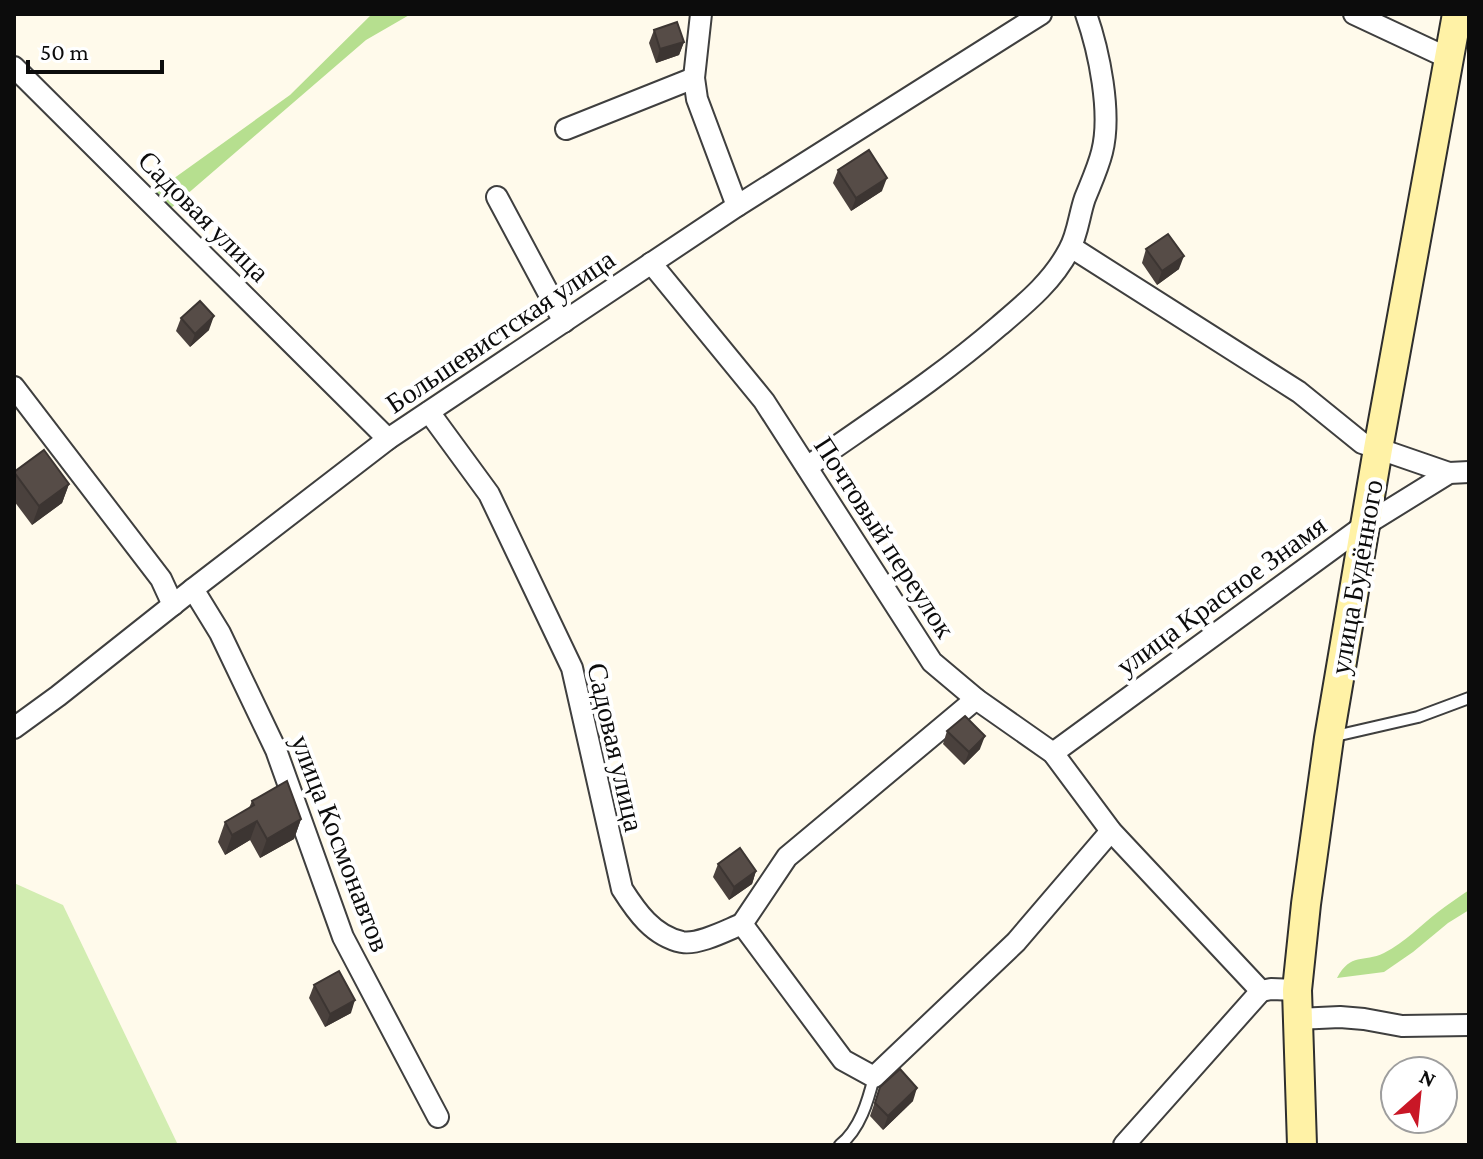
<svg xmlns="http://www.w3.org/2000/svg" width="1483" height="1159" viewBox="0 0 1483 1159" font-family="'Crimson Pro',serif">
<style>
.green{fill:#d2edb1}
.forest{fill:#b6df8f}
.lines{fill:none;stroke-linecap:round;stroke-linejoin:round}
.service-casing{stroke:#3f3f3f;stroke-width:14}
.minor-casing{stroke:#3f3f3f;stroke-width:24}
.secondary-casing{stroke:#2e2e2e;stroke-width:32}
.service{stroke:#fff;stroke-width:10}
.minor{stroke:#fff;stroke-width:20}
.secondary{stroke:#fff2a6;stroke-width:28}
.wall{fill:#4a413d}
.shaded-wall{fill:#3c3532}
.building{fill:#564c47;stroke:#3c3532;stroke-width:2}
.labels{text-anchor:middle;stroke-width:8;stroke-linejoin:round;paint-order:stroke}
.street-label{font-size:28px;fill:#0c0c0c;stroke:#fff}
</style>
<rect width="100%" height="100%" fill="#fffaeb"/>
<path class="green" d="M 14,883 L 63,905 L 178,1145 L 14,1145 Z"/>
<g class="forest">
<path d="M 372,14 L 411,14 L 366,40 L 171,208 L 152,194 L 290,95 Z"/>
<path d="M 1469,890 L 1469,910 L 1448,923 L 1413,952 L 1384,972 L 1337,978 C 1351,952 1363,963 1384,953 C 1405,942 1420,926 1438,912 C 1448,904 1459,897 1469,890 Z"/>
</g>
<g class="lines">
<defs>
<g id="service">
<path d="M 1331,737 L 1418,717 L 1469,698"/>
<path d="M 840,1145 C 860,1129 868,1101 874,1077"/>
</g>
<g id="minor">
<path d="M 701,14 L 694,78 L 697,99 L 737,206"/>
<path d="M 1354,14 L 1448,58"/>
<path d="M 14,67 L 388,439"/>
<path d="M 566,129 L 694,78"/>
<path d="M 497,197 L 564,322"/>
<path d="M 1071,247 L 1299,392 L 1362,443 L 1449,473"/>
<path d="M 651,263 L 764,401 L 932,662 L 976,699 L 1053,753 L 1111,831 L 1261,991 L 1271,989 L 1297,990"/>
<path d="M 14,387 L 161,579 L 173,605"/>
<path d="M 429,412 L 489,494 L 572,668 L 622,889 C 636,911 653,936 682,942 C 699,945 727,930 742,924"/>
<path d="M 807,467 C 872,421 939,378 999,326 C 1026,303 1052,282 1069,250 C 1078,234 1079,215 1085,198 C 1091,183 1098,168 1102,152 C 1112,113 1099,51 1086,14"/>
<path d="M 193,589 L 220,633 L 276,750 L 343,937 L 438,1117"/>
<path d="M 14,728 L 58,696 L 193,589 L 388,439 L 737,206 L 1041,14"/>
<path d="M 1053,753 L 1365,525 L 1449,473 L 1469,472"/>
<path d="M 742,924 L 843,1060 L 874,1077 L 1016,942 L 1111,831"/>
<path d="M 742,924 L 787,857 L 976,699"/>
<path d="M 1297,1019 L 1340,1017 L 1364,1019 L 1402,1026 L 1469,1025"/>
<path d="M 1124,1145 L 1261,991"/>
</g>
<path id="secondary" d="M 1302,1145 L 1297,990 L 1306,904 L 1329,738 L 1378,449 L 1457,14"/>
</defs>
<use href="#service" class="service-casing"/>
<use href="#minor" class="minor-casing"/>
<use href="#secondary" class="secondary-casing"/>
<use href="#service" class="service"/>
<use href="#minor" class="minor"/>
<use href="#secondary" class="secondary"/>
</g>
<g class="wall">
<path d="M 654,30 L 684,42 L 679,55 L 656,63 L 649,43 Z"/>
<path d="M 838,170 L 882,191 L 851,211 L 833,183 Z"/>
<path d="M 1146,249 L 1179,269 L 1157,285 L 1142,263 Z"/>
<path d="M 181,318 L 209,330 L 190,347 L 176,331 Z"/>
<path d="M 14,472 L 69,484 L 62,503 L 32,525 L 14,501 Z"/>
<path d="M 947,731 L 980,749 L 964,765 L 943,744 Z"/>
<path d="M 252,801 L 301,819 L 294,839 L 260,858 L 250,840 L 225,855 L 218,842 L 225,822 L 249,808 Z"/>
<path d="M 718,864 L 756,871 L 752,884 L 729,900 L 713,877 Z"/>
<path d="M 314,985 L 351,1013 L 325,1027 L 309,998 Z"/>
<path d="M 880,1087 L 913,1101 L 883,1130 L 870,1116 Z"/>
</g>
<g class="shaded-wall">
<path d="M 684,42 L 679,55 L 656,63 L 660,49 Z"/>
<path d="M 887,178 L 882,191 L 851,211 L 856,198 Z"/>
<path d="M 1184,256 L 1179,269 L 1157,285 L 1162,271 Z"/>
<path d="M 214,316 L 209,330 L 190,347 L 195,334 Z"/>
<path d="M 69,484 L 62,503 L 32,525 L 39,506 Z"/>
<path d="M 985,736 L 980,749 L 964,765 L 969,752 Z"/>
<path d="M 301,819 L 294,839 L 260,858 L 267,839 Z"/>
<path d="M 257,821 L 250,840 L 225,855 L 232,835 Z"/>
<path d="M 756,871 L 752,884 L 729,900 L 734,887 Z"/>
<path d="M 355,1000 L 351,1013 L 325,1027 L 330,1014 Z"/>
<path d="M 917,1088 L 913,1101 L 883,1130 L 888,1116 Z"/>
</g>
<g class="building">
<path d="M 677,22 L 684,42 L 660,49 L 654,30 Z"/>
<path d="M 869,150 L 887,178 L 856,198 L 838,170 Z"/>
<path d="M 1168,234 L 1184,256 L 1162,271 L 1146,249 Z"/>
<path d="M 200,301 L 214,316 L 195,334 L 181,318 Z"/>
<path d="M 44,450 L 69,484 L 39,506 L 14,472 Z"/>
<path d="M 965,716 L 985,736 L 969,752 L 947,731 Z"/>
<path d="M 287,781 L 301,819 L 267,839 L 257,821 L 232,835 L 225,822 L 254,805 L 252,801 Z"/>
<path d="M 740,848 L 756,871 L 734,887 L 718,864 Z"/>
<path d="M 339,971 L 355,1000 L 330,1014 L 314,985 Z"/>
<path d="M 900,1069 L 917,1088 L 888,1116 L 875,1103 L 880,1087 Z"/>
</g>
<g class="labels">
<g class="street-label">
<text transform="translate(204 216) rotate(45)" y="10">Садовая улица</text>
<text transform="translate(500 331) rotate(-34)" y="10">Большевистская улица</text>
<text transform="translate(885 537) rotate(57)" y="10">Почтовый переулок</text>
<text transform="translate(1356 577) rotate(-80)" y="10">улица Будённого</text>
<text transform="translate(1221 595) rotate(-36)" y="10">улица Красное Знамя</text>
<text transform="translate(616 747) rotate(77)" y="10">Садовая улица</text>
<text transform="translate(341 843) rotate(69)" y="10">улица Космонавтов</text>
</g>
</g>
<rect width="1483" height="1159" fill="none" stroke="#0c0c0c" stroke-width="32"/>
<g transform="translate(1419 1095) rotate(27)"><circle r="38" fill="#ffffff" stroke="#9e9e9e" stroke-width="2"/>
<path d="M0-6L14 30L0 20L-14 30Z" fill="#c91726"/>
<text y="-12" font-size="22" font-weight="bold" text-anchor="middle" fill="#0c0c0c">N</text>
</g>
<path d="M28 60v12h134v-12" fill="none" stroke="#0c0c0c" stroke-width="4"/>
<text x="40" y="60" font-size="24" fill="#0c0c0c" stroke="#ffffff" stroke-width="6" paint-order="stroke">50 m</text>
</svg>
